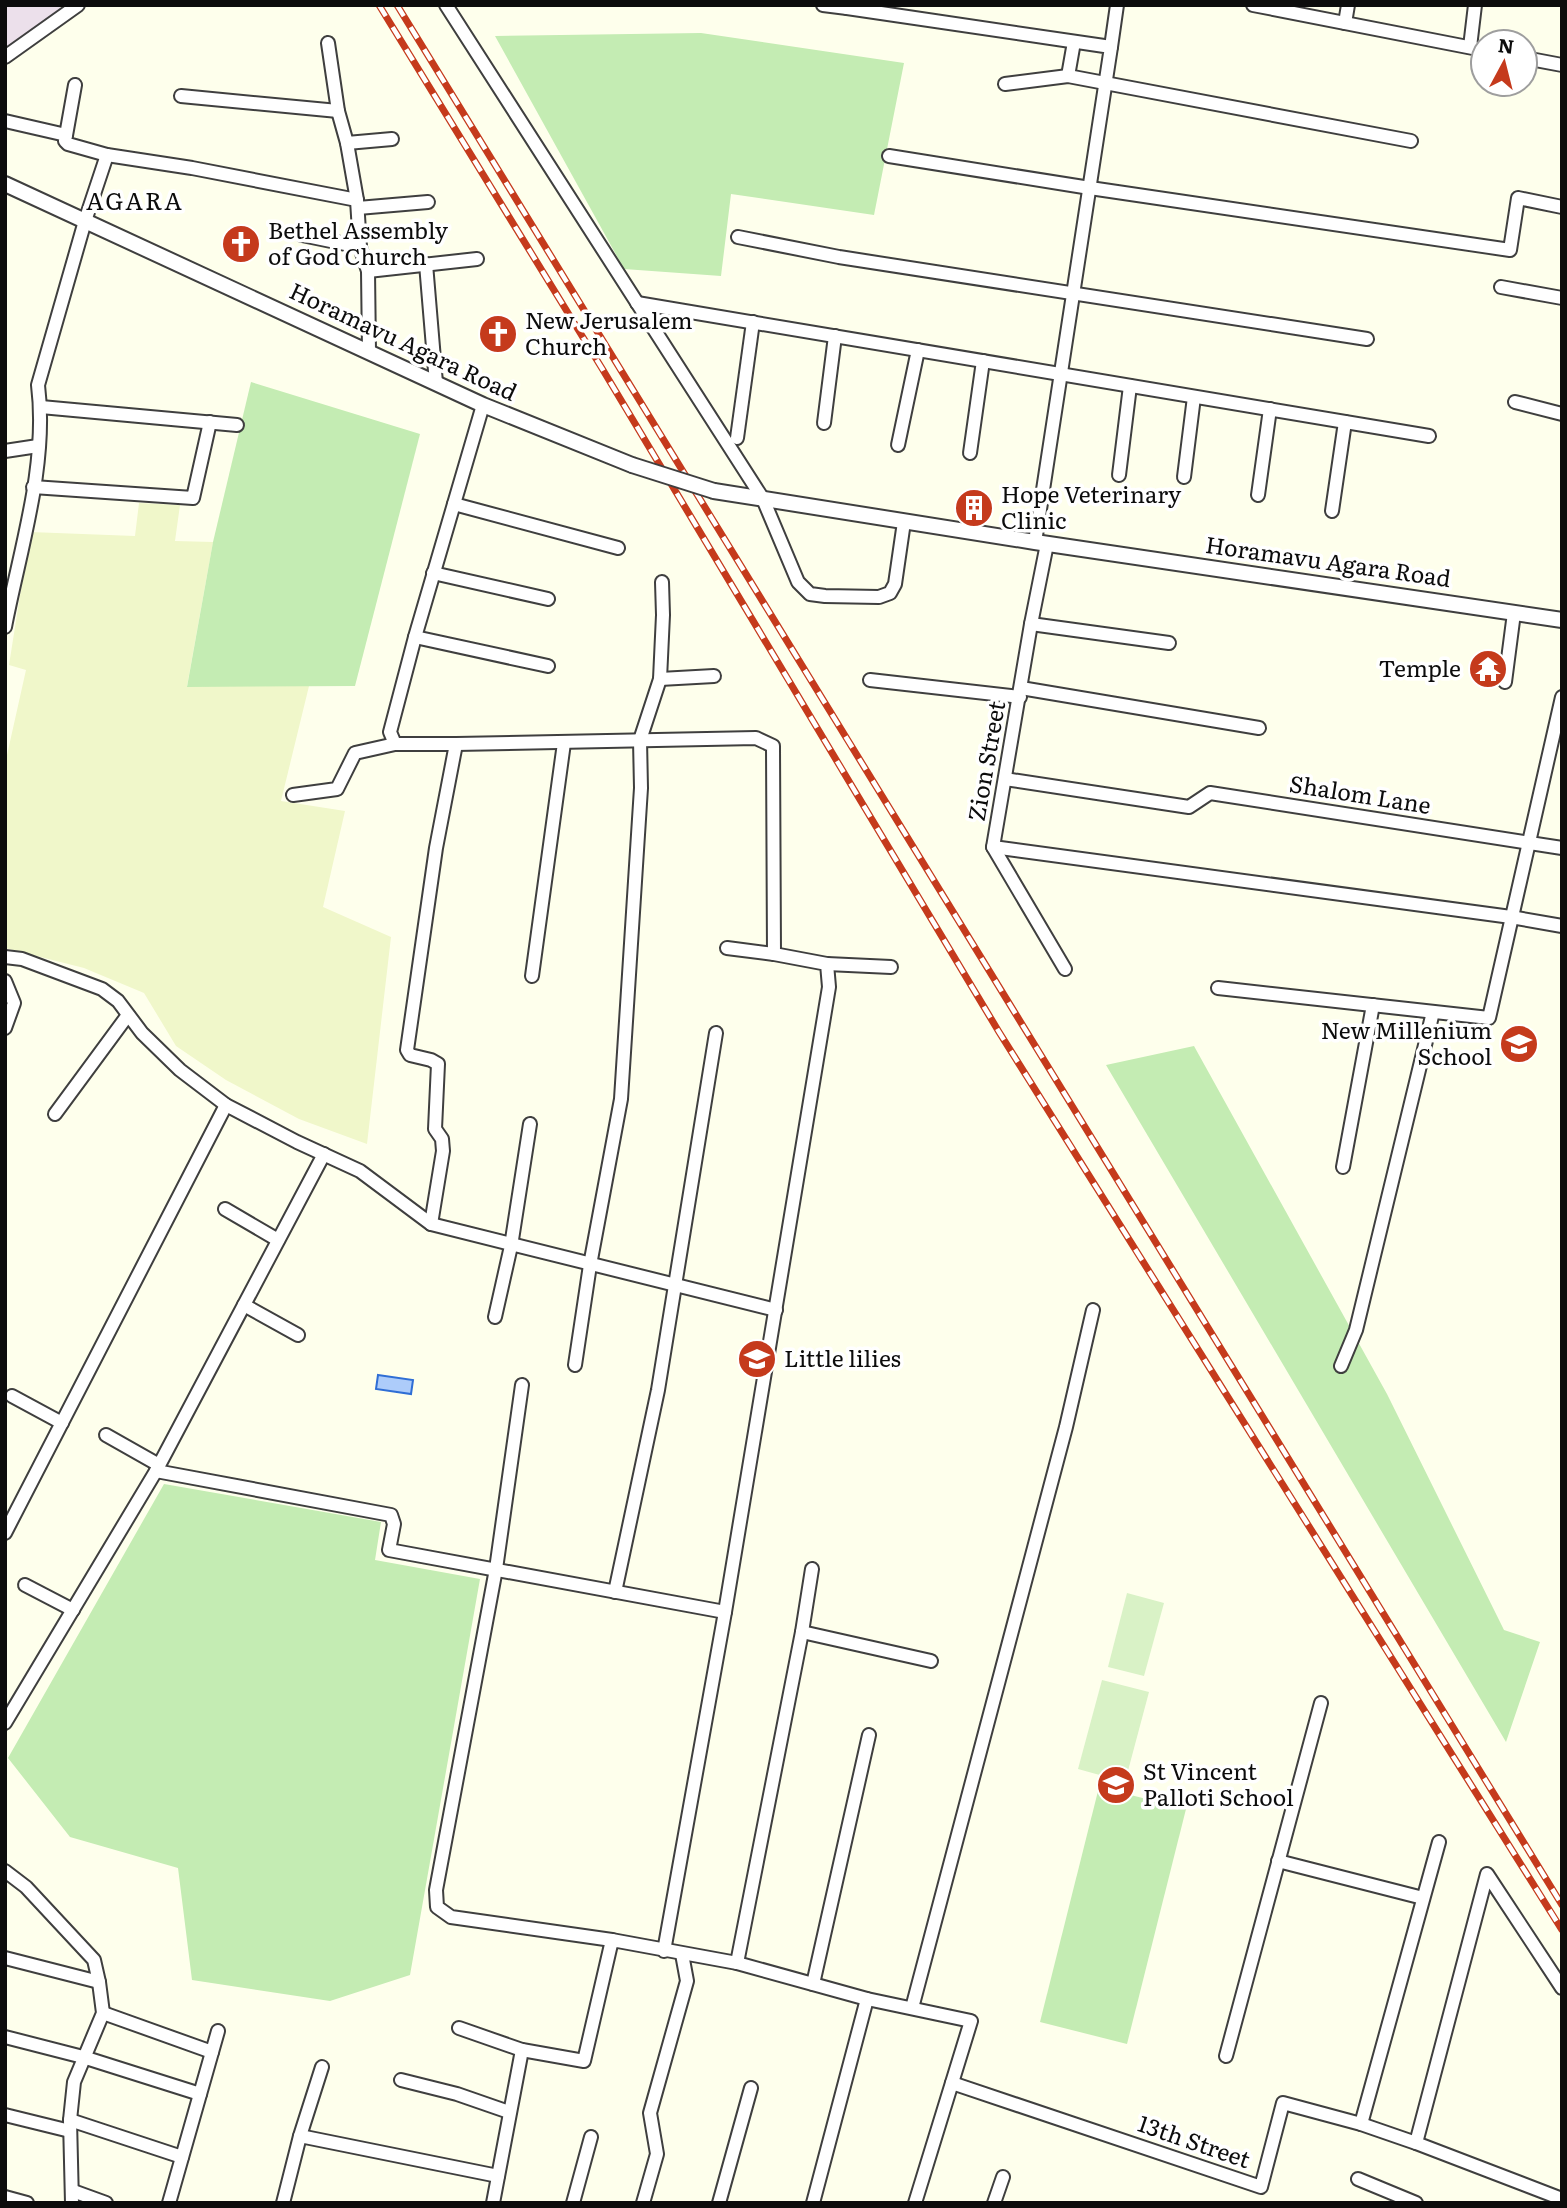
<svg xmlns="http://www.w3.org/2000/svg" width="1567" height="2208" viewBox="0 0 1567 2208" font-family="Literata,serif">
<style>
.industrial{fill:#ece0eb}
.farmland{fill:#f0f7ca}
.green{fill:#c4ecb3}
.pitch{fill:#d9f2c6}
.water{fill:#adccfa;stroke:#2f6ed5;stroke-width:2}
.lines{fill:none;stroke-linecap:round;stroke-linejoin:round}
.minor-casing{stroke:#3f3f3f;stroke-width:16}
.tertiary-casing{stroke:#3f3f3f;stroke-width:18}
.minor{stroke:#fff;stroke-width:12}
.tertiary{stroke:#fff;stroke-width:14}
.rail-casing{stroke:#c53a1c;stroke-width:7}
.rail{stroke:#fff;stroke-width:4.5;stroke-dasharray:13;stroke-linecap:butt}
.tertiary-bridge-casing{stroke:#3f3f3f;stroke-width:18;stroke-linecap:butt}
.tertiary-bridge{stroke:#fff;stroke-width:14}
.labels{text-anchor:middle;stroke-width:7;stroke-linejoin:round;paint-order:stroke}
.poi-label{font-size:23px;fill:#0c0c0c;stroke:#fff;text-anchor:start}
.street-label{font-size:23px;fill:#0c0c0c;stroke:#fff}
.neighbourhood-label{font-size:24px;letter-spacing:2px;fill:#0c0c0c;stroke:#fff}
</style>
<rect width="100%" height="100%" fill="#feffec"/>
<path class="industrial" d="M 5,5 L 62,5 L 58,11 L 5,50 Z"/>
<path class="farmland" d="M 139,503 L 180,505 L 175,541 L 213,542 L 187,686 L 309,686 L 281,801 L 345,811 L 323,907 L 391,937 L 367,1144 L 299,1119 L 226,1080 L 176,1046 L 144,993 L 84,968 L 5,948 L 5,764 L 26,670 L 9,665 L 30,532 L 135,536 Z"/>
<g class="green">
<path d="M 701,33 L 904,63 L 874,215 L 731,194 L 721,276 L 624,269 L 495,36 Z"/>
<path d="M 251,382 L 420,434 L 355,686 L 187,687 L 213,542 Z"/>
<path d="M 1194,1046 L 1387,1394 L 1504,1630 L 1540,1642 L 1506,1742 L 1106,1065 Z"/>
<path d="M 164,1484 L 381,1522 L 375,1560 L 480,1579 L 410,1975 L 330,2001 L 192,1980 L 178,1868 L 70,1837 L 8,1758 Z"/>
<path d="M 1099,1787 L 1186,1809 L 1127,2044 L 1040,2022 Z"/>
</g>
<g class="pitch">
<path d="M 1127,1593 L 1164,1603 L 1144,1676 L 1108,1667 Z"/>
<path d="M 1102,1680 L 1149,1692 L 1125,1782 L 1078,1769 Z"/>
</g>
<path class="water" d="M 378,1375 L 413,1380 L 411,1394 L 376,1389 Z"/>
<g class="lines">
<defs>
<g id="minor">
<path d="M 446,5 L 763,499 L 798,582 L 810,594 L 825,596 L 879,597 L 890,593 L 895,584 L 904,522"/>
<path d="M 823,5 L 847,8"/>
<path d="M 847,5 L 847,8 L 1111,47 L 1035,542"/>
<path d="M 1253,5 L 1483,50"/>
<path d="M 1345,23 L 1348,5"/>
<path d="M 328,43 L 338,111 L 347,143 L 357,200 L 360,247 L 368,271 L 369,351"/>
<path d="M 1111,47 L 1117,5"/>
<path d="M 1470,47 L 1475,5"/>
<path d="M 5,57 L 78,5"/>
<path d="M 1525,58 L 1562,65"/>
<path d="M 1068,76 L 1074,42"/>
<path d="M 1005,84 L 1068,76 L 1411,141"/>
<path d="M 75,85 L 65,141 L 68,144 L 107,155 L 192,168 L 357,200"/>
<path d="M 181,96 L 338,111"/>
<path d="M 5,121 L 66,135"/>
<path d="M 347,143 L 392,139"/>
<path d="M 889,156 L 1090,188 L 1510,250 L 1518,198 L 1562,207"/>
<path d="M 358,208 L 428,202"/>
<path d="M 302,235 L 360,247"/>
<path d="M 738,237 L 839,257 L 1367,339"/>
<path d="M 426,264 L 436,383"/>
<path d="M 368,271 L 477,259"/>
<path d="M 1501,287 L 1562,298"/>
<path d="M 637,303 L 1429,436"/>
<path d="M 1515,402 L 1562,414"/>
<path d="M 41,407 L 237,425"/>
<path d="M 824,423 L 835,336"/>
<path d="M 737,438 L 753,322"/>
<path d="M 898,445 L 918,350"/>
<path d="M 5,451 L 38,446"/>
<path d="M 970,453 L 983,361"/>
<path d="M 1119,475 L 1130,386"/>
<path d="M 1184,477 L 1194,397"/>
<path d="M 33,487 L 193,498 L 210,422"/>
<path d="M 1258,495 L 1270,409"/>
<path d="M 454,504 L 618,548"/>
<path d="M 1332,511 L 1345,422"/>
<path d="M 1047,544 L 1031,624 L 993,847 L 1065,969"/>
<path d="M 433,573 L 548,599"/>
<path d="M 1031,624 L 1169,643"/>
<path d="M 5,627 C 20,549 48,465 38,385 L 85,221 L 107,155"/>
<path d="M 415,637 L 548,666"/>
<path d="M 660,679 L 714,676"/>
<path d="M 870,680 L 1020,697"/>
<path d="M 1505,682 L 1514,613"/>
<path d="M 1021,688 L 1259,728"/>
<path d="M 395,744 L 390,732 L 415,637 L 483,405"/>
<path d="M 1005,779 L 1189,807 L 1210,793 L 1562,848"/>
<path d="M 293,795 L 337,789 L 355,753 L 395,744 L 456,744 L 756,738 L 773,746 L 774,954 L 827,964 L 829,987 L 725,1612 L 664,1951"/>
<path d="M 993,847 L 1511,917 L 1562,926"/>
<path d="M 727,948 L 774,954"/>
<path d="M 5,957 L 22,959 L 102,989 L 118,1001 L 142,1033 L 180,1070 L 226,1105 L 297,1142 L 360,1171 L 431,1224 L 776,1310"/>
<path d="M 827,964 L 891,967"/>
<path d="M 532,976 L 564,743"/>
<path d="M 5,981 L 14,1003 L 5,1028"/>
<path d="M 1218,988 L 1489,1018 L 1562,697"/>
<path d="M 55,1114 L 128,1015"/>
<path d="M 1343,1167 L 1373,1005"/>
<path d="M 225,1209 L 278,1240"/>
<path d="M 431,1224 L 443,1151 L 442,1139 L 435,1129 L 438,1064 L 431,1060 L 410,1055 L 407,1050 L 436,848 L 456,744"/>
<path d="M 244,1305 L 298,1335"/>
<path d="M 495,1317 L 511,1246 L 530,1124"/>
<path d="M 575,1365 L 590,1265 L 621,1099 L 641,788 L 640,740 L 660,679 L 663,615 L 662,582"/>
<path d="M 1341,1366 L 1356,1330 L 1433,1012"/>
<path d="M 522,1385 L 496,1569 L 436,1890 L 437,1907 L 451,1917 L 612,1940"/>
<path d="M 12,1396 L 62,1423"/>
<path d="M 106,1435 L 159,1465"/>
<path d="M 156,1471 L 391,1515 L 394,1524 L 389,1550 L 725,1612"/>
<path d="M 5,1533 L 226,1105"/>
<path d="M 25,1585 L 73,1610"/>
<path d="M 615,1592 L 658,1390 L 716,1033"/>
<path d="M 802,1632 L 931,1661"/>
<path d="M 5,1723 L 156,1471 L 324,1154"/>
<path d="M 1278,1861 L 1423,1898"/>
<path d="M 5,1871 L 26,1887 L 94,1960 L 99,1982 L 103,2013 L 74,2082 L 70,2120 L 72,2203"/>
<path d="M 5,1958 L 99,1982"/>
<path d="M 737,1963 L 802,1632 L 812,1569"/>
<path d="M 813,1984 L 869,1735"/>
<path d="M 912,2008 L 1066,1427 L 1093,1310"/>
<path d="M 103,2013 L 212,2052"/>
<path d="M 459,2028 L 522,2050 L 584,2061 L 612,1940 L 737,1963 L 867,1999 L 971,2021 L 915,2203"/>
<path d="M 5,2037 L 83,2057 L 200,2094"/>
<path d="M 1226,2056 L 1321,1703"/>
<path d="M 401,2080 L 457,2094 L 509,2112"/>
<path d="M 952,2083 L 1261,2187 L 1283,2103 L 1361,2124 L 1416,2143 L 1562,2199"/>
<path d="M 5,2115 L 70,2131"/>
<path d="M 70,2120 L 182,2157"/>
<path d="M 1361,2124 L 1439,1842"/>
<path d="M 300,2136 L 498,2176"/>
<path d="M 1416,2143 L 1487,1874 L 1562,1988"/>
<path d="M 1358,2179 L 1416,2203"/>
<path d="M 73,2191 L 106,2203"/>
<path d="M 5,2197 L 27,2203"/>
<path d="M 169,2203 L 218,2031"/>
<path d="M 283,2203 L 300,2136 L 322,2067"/>
<path d="M 493,2203 L 522,2050"/>
<path d="M 573,2203 L 591,2137"/>
<path d="M 643,2203 L 657,2154 L 650,2113 L 687,1981 L 682,1954"/>
<path d="M 719,2203 L 751,2088"/>
<path d="M 813,2203 L 867,1999"/>
<path d="M 994,2203 L 1003,2177"/>
</g>
<g id="tertiary">
<path d="M 5,184 L 483,405 L 632,465"/>
<path d="M 714,491 L 1035,542 L 1562,620"/>
</g>
</defs>
<use href="#minor" class="minor-casing"/>
<use href="#tertiary" class="tertiary-casing"/>
<use href="#minor" class="minor"/>
<use href="#tertiary" class="tertiary"/>
<defs>
<g id="rail">
<path d="M 379,5 L 603,370 L 999,1032 L 1562,1930"/>
<path d="M 397,5 L 1562,1905"/>
</g>
</defs>
<use href="#rail" class="rail-casing"/>
<use href="#rail" class="rail"/>
<defs>
<path id="tertiary-bridge" d="M 632,465 L 714,491"/>
</defs>
<use href="#tertiary-bridge" class="tertiary-bridge-casing"/>
<use href="#tertiary-bridge" class="tertiary-bridge"/>
</g>
<defs>
<symbol id="church-disc" viewBox="-11 -11 22 22"><circle r="9.5" fill="#c53a1c" stroke="#fff"/><path d="M-1.2-6h2.4v3.5h3.3v2.4h-3.3V6h-2.4V-.1h-3.3v-2.4h3.3Z" fill="#fff"/></symbol>
<symbol id="building-disc" viewBox="-11 -11 22 22"><circle r="9.5" fill="#c53a1c" stroke="#fff"/><path d="M-4-6H4V6H1V3H-1V6H-4ZM-2.5-4.3h1.7v1.8h-1.7ZM.8-4.3h1.7v1.8H.8ZM-2.5-1h1.7V.8h-1.7ZM.8-1h1.7V.8H.8Z" fill="#fff"/></symbol>
<symbol id="temple-disc" viewBox="-11 -11 22 22"><circle r="9.5" fill="#c53a1c" stroke="#fff"/><path d="M0-6L5-2H3V0L6.5 2.5H4V6H1.5V3h-3V6H-4V2.5H-6.5L-3 0V-2H-5Z" fill="#fff"/></symbol>
<symbol id="school-disc" viewBox="-11 -11 22 22"><circle r="9.5" fill="#c53a1c" stroke="#fff"/><path d="M0-5L7-2L0 1L-7-2ZM-4 1L0 2.5L4 1V4Q0 6-4 4Z" fill="#fff"/></symbol>
</defs>
<g fill-rule="evenodd">
<use href="#church-disc" x="219" y="222" width="44" height="44"/>
<use href="#church-disc" x="476" y="312" width="44" height="44"/>
<use href="#building-disc" x="952" y="486" width="44" height="44"/>
<use href="#temple-disc" x="1466" y="647" width="44" height="44"/>
<use href="#school-disc" x="1497" y="1022" width="44" height="44"/>
<use href="#school-disc" x="735" y="1337" width="44" height="44"/>
<use href="#school-disc" x="1094" y="1763" width="44" height="44"/>
</g>
<g class="labels">
<g class="poi-label">
<text x="268" y="239">Bethel Assembly<tspan x="268" dy="26">of God Church</tspan></text>
<text x="525" y="329">New Jerusalem<tspan x="525" dy="26">Church</tspan></text>
<text x="1001" y="503">Hope Veterinary<tspan x="1001" dy="26">Clinic</tspan></text>
<text x="1461" y="677" text-anchor="end">Temple</text>
<text x="1492" y="1039" text-anchor="end">New Millenium<tspan x="1492" dy="26">School</tspan></text>
<text x="784" y="1367">Little lilies</text>
<text x="1143" y="1780">St Vincent<tspan x="1143" dy="26">Palloti School</tspan></text>
</g>
<g class="street-label">
<text transform="translate(403 342) rotate(25)" y="8">Horamavu Agara Road</text>
<text transform="translate(1328 562) rotate(8)" y="8">Horamavu Agara Road</text>
<text transform="translate(987 761) rotate(-80)" y="8">Zion Street</text>
<text transform="translate(1360 795) rotate(9)" y="8">Shalom Lane</text>
<text transform="translate(1194 2142) rotate(19)" y="8">13th Street</text>
</g>
<g class="neighbourhood-label">
<text x="135" y="210">AGARA</text>
</g>
</g>
<rect width="1567" height="2208" fill="none" stroke="#0c0c0c" stroke-width="14"/>
<g transform="translate(1504 63) rotate(7)"><circle r="33" fill="#ffffff" stroke="#9e9e9e" stroke-width="2"/>
<path d="M0-5L12 26L0 18L-12 26Z" fill="#c53a1c"/>
<text y="-10" font-size="19" font-weight="bold" text-anchor="middle" fill="#0c0c0c">N</text>
</g>
</svg>
